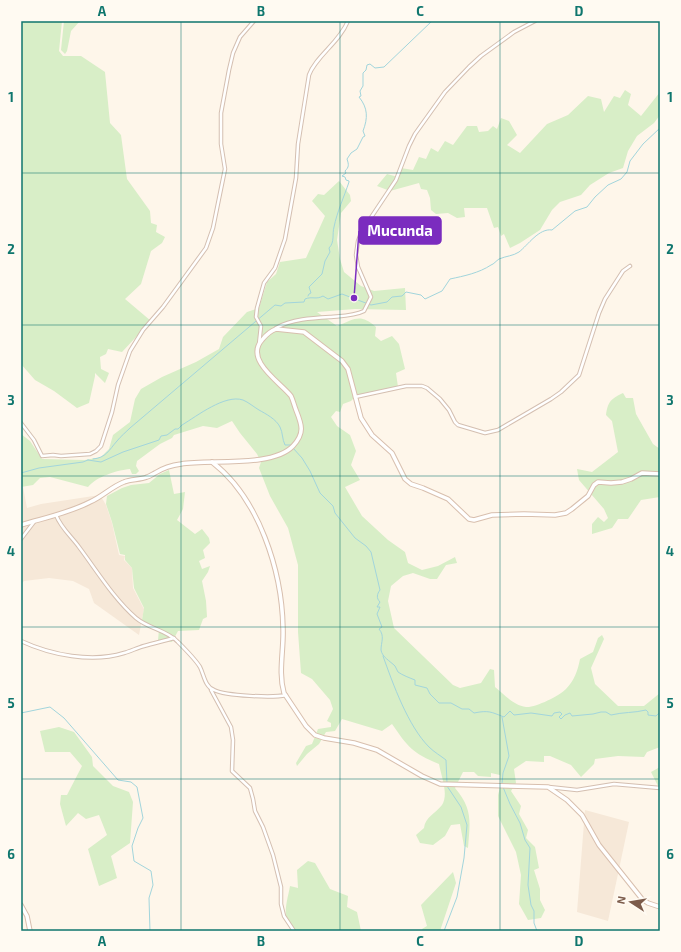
<svg xmlns="http://www.w3.org/2000/svg" width="681" height="952" viewBox="0 0 681 952" font-family="'Exo 2',sans-serif">
<style>
.residential{fill:#f6e8d8}
.green{fill:#d8eec7}
.lines{fill:none;stroke-linecap:round;stroke-linejoin:round}
.stream{stroke:#a2d5dc;stroke-width:1}
.street-casing{stroke:#d4bfb1;stroke-width:4.5}
.secondary-casing{stroke:#d8bfae;stroke-width:5.5}
.street{stroke:#fff;stroke-width:2.5}
.secondary{stroke:#fff;stroke-width:3.5}
.grid{fill:none;stroke:#0f766e;stroke-width:1;stroke-opacity:0.55}
.leader{fill:none;stroke:#7b2cbf;stroke-width:1.5}
.callout-dot{fill:#7b2cbf;stroke:#fffaf2;stroke-width:1.5}
.callout{fill:#7b2cbf;stroke:#7b2cbf;stroke-width:1.5}
.callout-label{font-size:15px;text-anchor:middle;font-weight:bold;fill:#fff}
.neatline{fill:none;stroke:#0f766e;stroke-width:1.5}
.grid-label{font-size:13px;text-anchor:middle;font-weight:bold;fill:#0f766e}
</style>
<rect width="100%" height="100%" fill="#fef6ea"/>
<g class="residential">
<path d="M 23,487 L 27,508 L 41,504 L 100,495 L 106,505 L 112,523 L 119,555 L 125,556 L 124,560 L 132,568 L 133,588 L 144,609 L 139,635 L 94,603 L 89,589 L 73,581 L 49,578 L 24,581 L 21,584 L 21,488 Z"/>
<path d="M 585,810 L 629,822 L 608,921 L 577,912 Z"/>
</g>
<g class="green">
<path d="M 21,21 L 62,21 L 59,51 L 63,56 L 81,56 L 105,72 L 110,123 L 121,135 L 127,179 L 150,211 L 151,223 L 157,225 L 156,232 L 165,237 L 162,243 L 151,251 L 141,284 L 125,299 L 151,321 L 122,352 L 108,349 L 106,354 L 100,357 L 101,369 L 109,373 L 105,383 L 95,373 L 95,376 L 89,403 L 77,408 L 54,391 L 35,380 L 21,364 Z"/>
<path d="M 64,21 L 80,21 L 71,31 L 67,51 L 65,54 L 61,50 Z"/>
<path d="M 625,90 L 631,94 L 628,105 L 641,116 L 660,92 L 660,115 L 654,123 L 637,136 L 628,151 L 623,168 L 609,173 L 590,185 L 581,195 L 560,202 L 552,210 L 540,230 L 520,243 L 510,248 L 504,234 L 501,236 L 498,227 L 494,228 L 487,208 L 464,208 L 465,217 L 457,218 L 448,213 L 436,214 L 431,210 L 430,198 L 427,190 L 421,189 L 419,183 L 390,191 L 377,186 L 387,174 L 398,177 L 401,168 L 413,170 L 419,157 L 426,159 L 431,148 L 438,152 L 445,141 L 453,145 L 467,126 L 477,126 L 479,132 L 488,131 L 493,126 L 497,129 L 501,118 L 509,121 L 517,135 L 507,145 L 520,153 L 547,124 L 568,115 L 588,96 L 601,99 L 604,112 L 614,96 L 620,98 Z"/>
<path d="M 339,181 L 350,195 L 351,201 L 341,213 L 337,240 L 340,259 L 344,272 L 361,286 L 374,291 L 405,288 L 406,310 L 355,309 L 317,312 L 337,326 C 355,319 360,313 376,327 L 375,336 L 381,341 L 392,336 L 399,344 L 405,369 L 396,373 L 398,387 L 355,397 L 351,401 L 343,404 L 340,412 L 336,411 L 331,417 L 337,426 L 350,435 L 356,451 L 351,465 L 360,480 L 345,487 L 362,516 L 388,540 L 405,552 L 408,563 L 422,570 L 438,566 L 455,557 L 457,563 L 446,565 L 437,579 L 430,579 L 413,573 L 403,576 L 391,586 L 388,601 L 394,628 L 453,685 L 460,688 L 481,683 L 490,669 L 494,670 L 495,687 C 505,695 513,705 526,707 C 535,708 559,696 566,689 C 574,681 578,670 580,659 L 593,652 L 598,638 L 602,635 L 604,639 L 591,668 L 595,684 L 618,706 L 644,706 L 660,693 L 660,747 L 647,752 L 644,757 L 618,756 L 595,759 L 594,764 L 581,777 L 571,765 L 550,756 L 544,756 L 544,762 L 526,761 L 514,769 L 516,783 L 511,791 L 521,806 L 519,814 L 528,830 L 526,838 L 535,847 L 539,868 L 534,870 L 540,889 L 540,900 L 545,910 L 541,918 L 528,920 L 519,904 L 521,875 L 516,852 L 498,816 L 498,795 L 501,783 L 500,775 L 491,773 L 491,777 L 478,776 L 474,772 L 463,772 L 455,788 C 473,809 470,822 468,848 L 464,846 L 460,824 L 451,825 L 445,836 L 433,845 L 420,843 L 416,835 L 424,828 C 425,817 436,813 442,805 C 449,794 441,776 439,764 C 412,753 408,747 392,724 L 382,731 L 342,719 L 335,731 L 326,732 L 319,744 L 307,754 L 297,766 L 296,763 L 306,746 L 312,744 L 318,729 L 331,727 L 331,723 L 327,721 L 333,709 L 330,700 L 312,679 L 301,673 L 298,632 L 298,565 L 288,528 L 270,496 L 259,468 L 261,462 L 257,454 L 240,433 L 232,421 L 217,428 L 203,426 L 174,435 L 172,438 L 160,444 L 137,461 L 136,466 L 139,471 L 136,474 L 132,474 L 130,469 C 117,470 96,477 88,487 L 50,477 L 40,478 L 33,485 L 21,487 L 21,434 L 30,441 L 42,459 L 85,460 L 101,457 L 109,449 L 113,435 L 130,422 L 135,399 L 141,389 L 162,377 L 196,362 L 219,349 L 223,337 L 247,312 L 259,308 L 267,282 L 276,274 L 280,262 L 306,258 L 325,216 L 312,201 L 318,194 L 324,195 Z"/>
<path d="M 623,393 L 626,398 L 633,398 L 636,414 L 653,444 L 660,449 L 660,459 L 658,460 L 660,460 L 660,497 L 641,500 L 628,519 L 618,519 L 612,528 L 592,534 L 592,524 L 598,517 L 604,522 L 608,518 L 604,509 L 579,480 L 577,469 L 592,472 L 618,452 L 612,421 L 606,415 C 608,401 611,399 623,393 Z"/>
<path d="M 169,470 L 174,494 L 185,492 L 183,509 L 177,520 L 195,534 L 202,529 L 209,538 L 210,543 L 203,550 L 205,558 L 199,561 L 202,569 L 210,566 L 208,572 L 202,581 L 206,601 L 207,617 L 203,619 L 199,630 L 178,631 L 172,642 L 158,640 L 159,630 L 142,620 L 144,608 L 134,588 L 132,568 L 125,560 L 125,555 L 120,554 L 112,522 L 106,504 L 107,496 L 122,488 L 131,485 L 149,483 L 160,474 Z"/>
<path d="M 59,727 L 74,732 L 92,757 L 93,766 L 113,786 L 129,792 L 133,802 L 130,843 L 111,856 L 117,878 L 99,886 L 88,849 L 107,835 L 99,815 L 86,819 L 78,813 L 66,826 L 60,804 L 61,795 L 67,795 L 82,766 L 70,752 L 45,752 L 40,731 Z"/>
<path d="M 660,767 L 660,786 L 658,786 L 651,772 Z"/>
<path d="M 308,861 L 315,863 L 330,889 L 348,896 L 347,907 L 357,912 L 361,931 L 293,931 C 281,916 287,903 290,886 L 298,888 L 297,870 Z"/>
<path d="M 453,872 L 456,883 L 440,931 L 423,931 L 422,929 L 427,926 L 421,905 Z"/>
</g>
<g class="lines">
<g class="stream">
<path d="M 308,296 L 309,294 L 311,293 L 309,287 L 322,274 L 325,261 L 330,252 L 329,248 C 335,242 332,234 334,227 C 337,212 344,197 349,182 L 349,181 L 346,180 L 345,177 L 342,176 L 346,173 L 345,171 C 349,167 349,165 347,159 L 351,153 L 357,149 L 363,137 L 365,136 L 363,131 C 368,118 368,108 359,97 L 361,96 L 360,91 L 363,86 L 363,73 L 366,70 L 367,65 L 370,64 L 375,68 L 384,67 L 432,21"/>
<path d="M 293,448 L 302,458 L 310,471 L 320,493 L 333,506 L 335,513 L 355,538 L 366,546 L 371,552 L 380,590 C 377,594 376,598 380,602 L 377,607 L 380,607 L 377,614 L 382,627 L 379,629 C 385,636 381,642 381,650 C 382,657 390,661 395,666 C 396,668 397,670 398,672 C 402,675 410,678 415,680 L 415,685 L 427,688 L 430,694 L 439,703 L 451,703 L 462,709 L 469,709 L 474,713 C 489,710 491,712 504,717 L 510,711 L 514,715 L 531,713 L 552,716 L 554,713 L 560,712 L 562,714 L 559,717 L 561,719 L 565,715 L 570,713 L 572,716 L 593,714 L 601,712 L 606,712 L 611,715 C 623,712 634,713 646,710 L 648,712 L 648,715 L 656,716 L 659,713 L 660,713"/>
<path d="M 93,459 C 106,458 109,450 117,441 C 121,436 126,432 130,428 L 275,305 L 281,306 L 285,303 L 304,302 L 305,299 C 312,296 316,300 323,296 L 328,299 L 342,294 L 371,305 L 387,302 L 392,297 L 402,296 L 406,292 L 421,295 L 425,299 L 442,291 L 450,279 C 464,276 479,273 491,265 C 494,264 496,261 499,259 C 506,256 513,256 519,252 C 528,245 539,228 552,230 L 575,211 L 587,207 L 595,197 L 608,185 L 621,179 L 627,172 L 630,161 L 643,144 L 660,128"/>
<path d="M 88,460 L 101,462 L 123,452 L 159,440 L 161,436 L 167,435 L 175,429 L 178,429 L 182,425 C 197,416 225,394 243,400 C 248,402 254,407 259,410 C 266,414 276,419 280,427 C 283,433 282,439 285,445 L 291,445"/>
<path d="M 21,473 L 39,468 L 83,462 L 88,460"/>
<path d="M 383,656 C 393,684 408,726 429,747 C 434,752 441,756 446,760 L 447,783"/>
<path d="M 21,713 L 50,707 L 64,718 L 118,780 L 131,782 L 137,787 L 143,818 L 138,828 L 132,846 L 134,861 L 151,871 L 153,885 L 149,898 L 150,931"/>
<path d="M 502,784 L 503,773 L 509,756 L 502,717"/>
<path d="M 503,787 L 510,804 L 520,823 L 525,840 L 530,848 L 528,885 L 531,905 L 534,911 L 534,923 L 537,931"/>
<path d="M 444,931 L 457,897 L 464,858 L 467,825 L 461,807 L 447,786"/>
</g>
<defs>
<g id="street">
<path d="M 276,328 C 292,319 313,318 331,317 C 342,316 354,316 364,311 L 371,297 L 358,267 L 356,255 L 358,241 L 362,231 L 396,180 L 409,146 L 415,134 L 445,92 L 469,67 L 481,56 L 514,32 L 535,21"/>
<path d="M 259,344 L 261,326 L 256,317 L 257,308 L 264,283 L 275,268 L 285,239 L 296,178 L 298,144 L 309,75 C 316,56 339,43 348,21"/>
<path d="M 355,397 L 406,386 L 422,386 L 427,388 L 440,399 L 449,410 L 455,422 L 458,425 L 485,433 L 498,430 L 551,399 L 561,392 L 579,375 L 599,313 L 605,299 L 623,271 L 630,266"/>
<path d="M 21,423 L 34,440 L 42,456 L 53,455 L 61,456 L 90,454 L 96,451 L 101,446 L 112,412 L 118,385 L 130,351 L 143,330 L 163,307 L 206,248 L 213,228 L 225,169 L 221,144 L 221,113 L 229,70 L 233,53 L 240,37 L 254,21"/>
<path d="M 56,515 C 61,528 71,536 79,547 C 97,571 114,599 136,618 C 149,629 167,630 178,642 C 183,647 197,662 200,667 C 204,675 205,687 214,690 C 226,696 273,698 286,695"/>
<path d="M 21,539 L 34,522"/>
<path d="M 21,641 C 51,655 92,663 124,653 C 131,651 137,648 144,646 C 154,643 164,641 174,638"/>
<path d="M 211,690 L 231,727 L 233,740 L 232,771 L 250,788 L 253,799 L 255,811 L 263,827 L 273,855 L 281,887 L 281,904 L 284,916 L 294,931"/>
<path d="M 549,787 L 577,790 L 614,784 L 660,788"/>
</g>
<g id="secondary">
<path d="M 212,462 C 259,498 282,571 283,628 C 284,650 278,672 284,693 L 306,726 L 315,735 L 324,738 L 354,743 L 377,750 L 422,776 L 440,784 L 548,787 L 567,800 L 582,815 L 599,845 L 642,899 L 648,903 L 660,907"/>
<path d="M 21,525 C 44,518 69,513 90,502 C 102,497 111,487 124,482 C 131,479 140,480 147,477 C 150,476 153,474 155,473 C 163,468 173,465 181,464 C 210,459 272,468 293,446 C 305,433 302,425 296,410 C 294,405 293,400 291,396 C 281,383 244,360 262,340 C 266,335 270,331 276,329 L 304,332 L 342,361 L 348,369 L 361,418 L 372,435 L 392,453 L 405,479 L 411,484 L 423,488 L 448,499 L 469,519 L 474,520 L 492,515 L 524,514 L 555,515 L 566,513 L 572,509 L 588,496 L 594,485 L 598,482 L 611,483 L 622,482 L 631,479 L 642,473 L 660,474"/>
<path d="M 21,905 L 27,916 L 30,931"/>
</g>
</defs>
<use href="#street" class="street-casing"/>
<use href="#secondary" class="secondary-casing"/>
<use href="#street" class="street"/>
<use href="#secondary" class="secondary"/>
</g>
<path class="grid" d="M 181,21 L 181,931M 340,21 L 340,931M 500,21 L 500,931M 21,173 L 660,173M 21,325 L 660,325M 21,476 L 660,476M 21,627 L 660,627M 21,779 L 660,779"/>
<path class="leader" d="M354 298L359 231"/>
<circle class="callout-dot" cx="354" cy="298" r="4"/>
<rect class="callout" x="359" y="217" width="82" height="27" rx="4"/>
<g class="callout-label">
<text x="400" y="236">Mucunda</text>
</g>
<rect width="681" height="952" fill="none" stroke="#fffaf2" stroke-width="44"/>
<g transform="translate(631 902) rotate(282)" stroke="#fffaf2" stroke-width="3" paint-order="stroke">
<path d="M0-3L7 15L0 10L-7 15Z" fill="#7c5b4a"/>
<text y="-6" font-size="11" font-weight="bold" text-anchor="middle" fill="#7c5b4a">N</text>
</g>
<rect x="22" y="22" width="637" height="908" class="neatline"/>
<g class="grid-label">
<text x="102" y="16">A</text>
<text x="261" y="16">B</text>
<text x="420" y="16">C</text>
<text x="579" y="16">D</text>
<text x="11" y="102">1</text>
<text x="670" y="102">1</text>
<text x="11" y="254">2</text>
<text x="670" y="254">2</text>
<text x="11" y="405">3</text>
<text x="670" y="405">3</text>
<text x="11" y="556">4</text>
<text x="670" y="556">4</text>
<text x="11" y="708">5</text>
<text x="670" y="708">5</text>
<text x="11" y="859">6</text>
<text x="670" y="859">6</text>
<text x="102" y="946">A</text>
<text x="261" y="946">B</text>
<text x="420" y="946">C</text>
<text x="579" y="946">D</text>
</g>
</svg>
